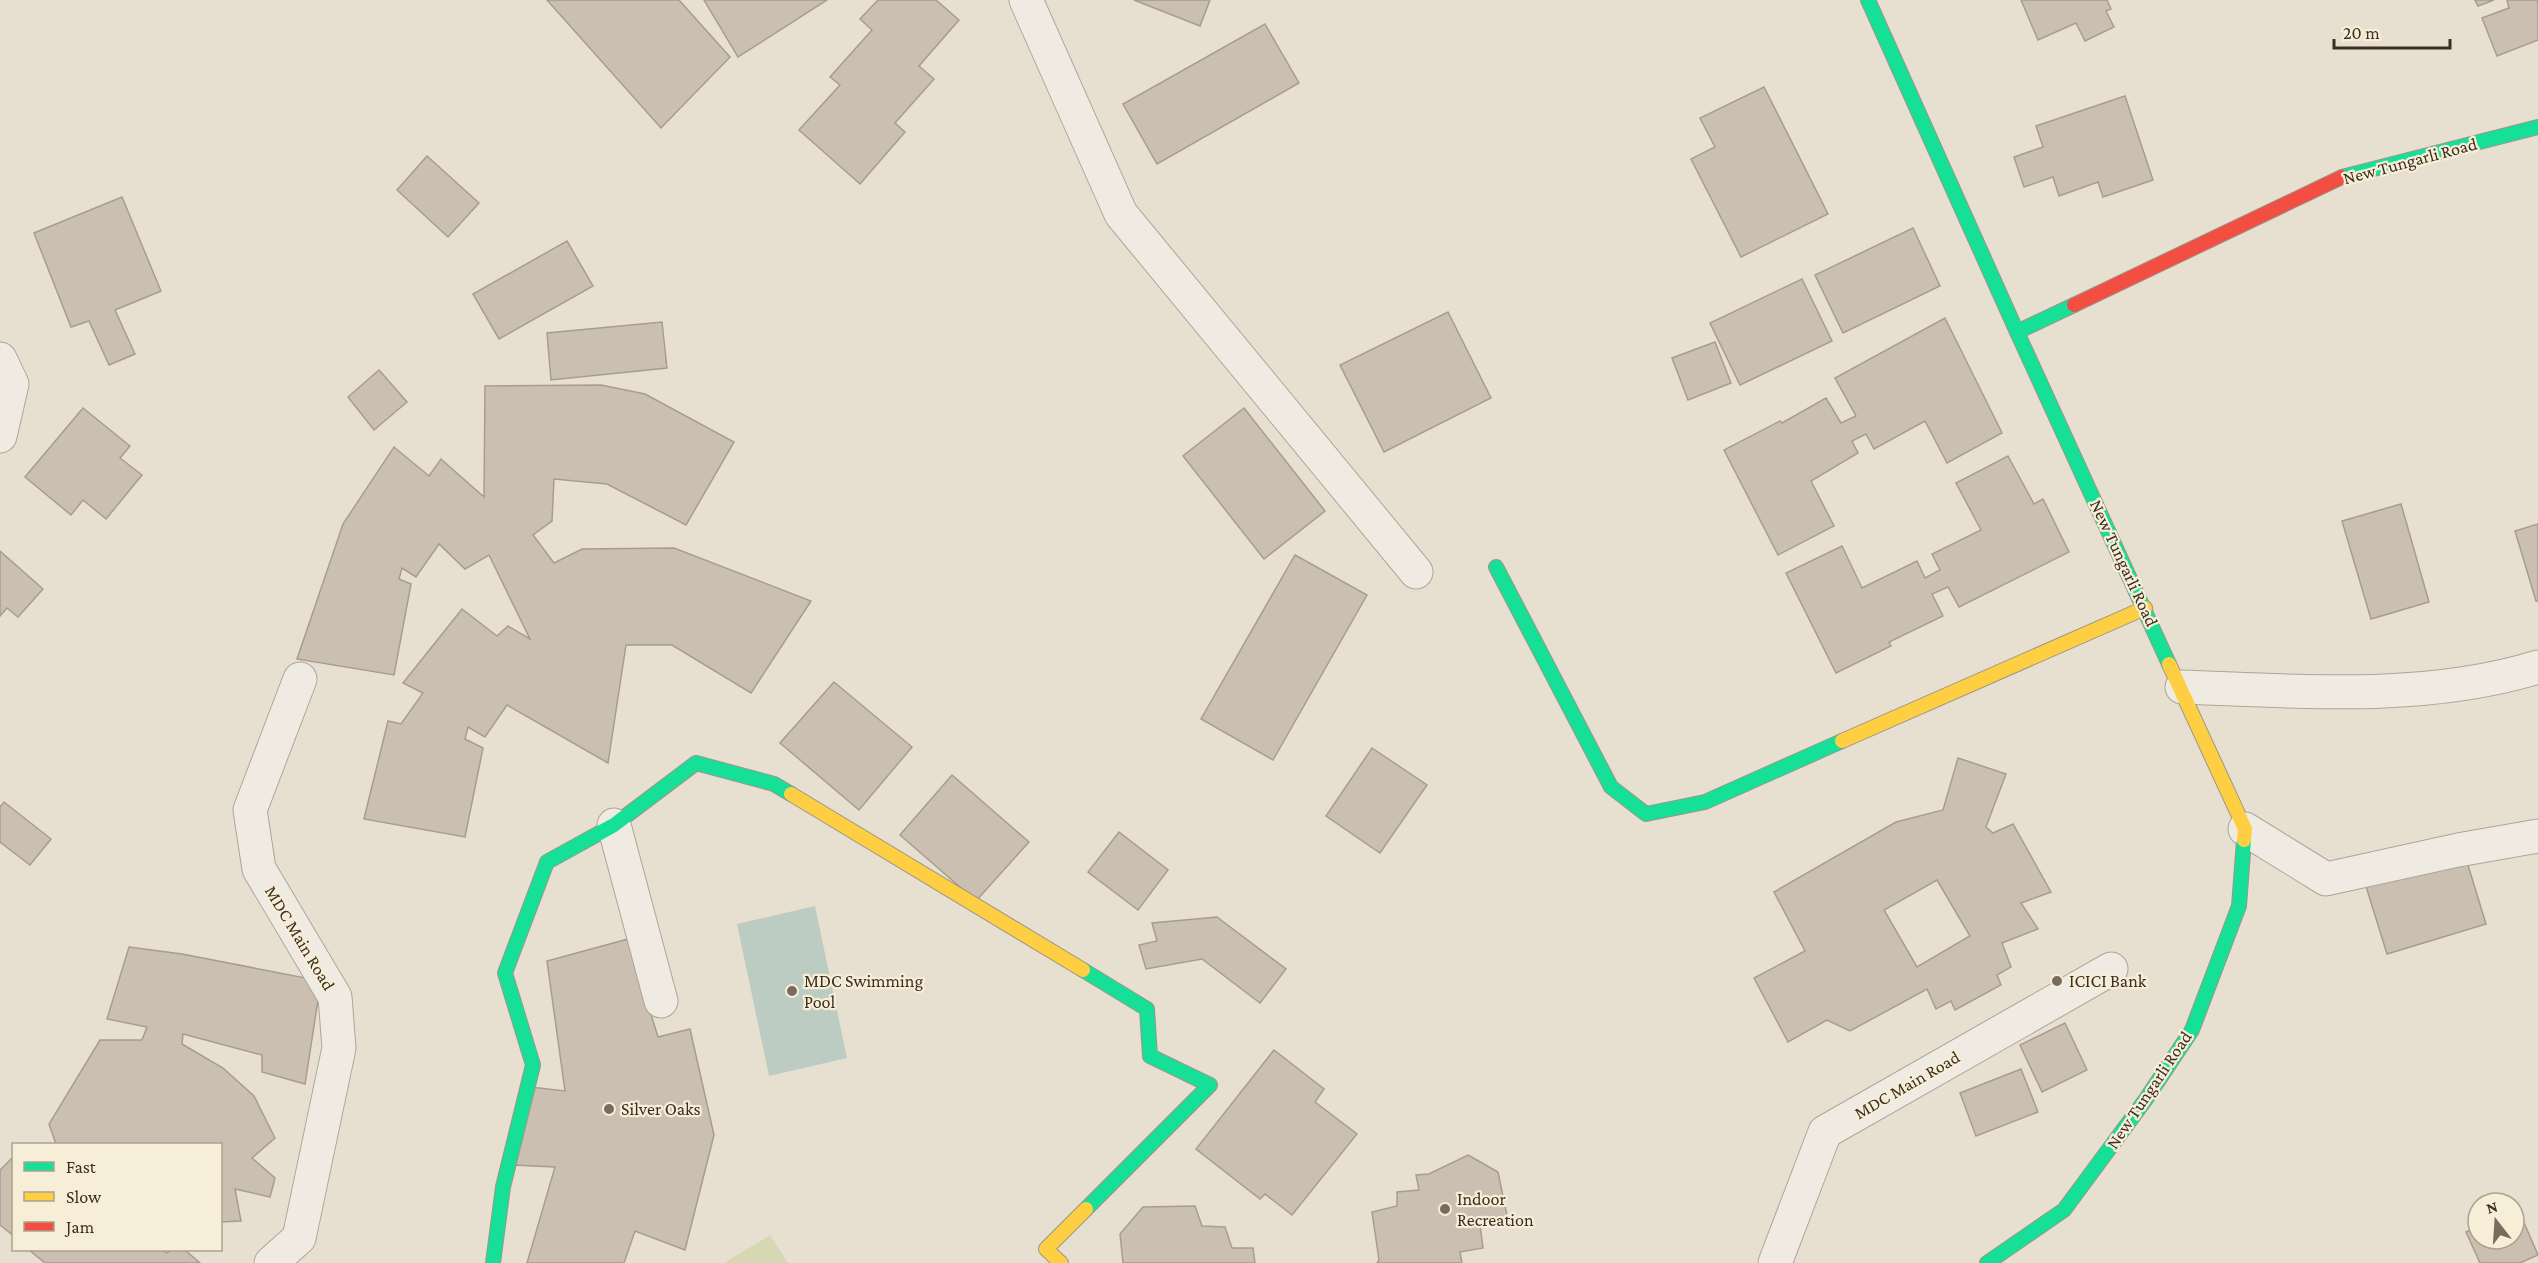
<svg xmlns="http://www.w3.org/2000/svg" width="2538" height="1263" viewBox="0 0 2538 1263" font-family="'Crimson Pro',serif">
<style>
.green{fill:#d6d7b3}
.water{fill:#bcccc2}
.building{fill:#cbbfb2;stroke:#a89c90;stroke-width:1.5;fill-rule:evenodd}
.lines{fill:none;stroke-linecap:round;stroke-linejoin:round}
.street-casing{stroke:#ada599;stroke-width:35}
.fast-casing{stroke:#9c958a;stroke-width:16}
.slow-casing{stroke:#9c958a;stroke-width:16}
.jam-casing{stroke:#9c958a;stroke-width:16}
.street{stroke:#efebe3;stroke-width:33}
.fast{stroke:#16e098;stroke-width:14}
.slow{stroke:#ffcf43;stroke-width:14}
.jam{stroke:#f24e42;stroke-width:14}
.poi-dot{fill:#786c5e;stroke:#f7eed8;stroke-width:2}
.labels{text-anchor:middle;stroke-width:4.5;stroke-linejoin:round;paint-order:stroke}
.street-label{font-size:18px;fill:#3d2e20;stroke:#f7eed8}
.poi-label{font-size:18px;fill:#3d2e20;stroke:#f7eed8;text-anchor:start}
</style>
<rect width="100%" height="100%" fill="#e7e0d1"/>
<path class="green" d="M 770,1235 L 788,1263 L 724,1263 Z"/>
<path class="water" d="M 815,906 L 847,1058 L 769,1076 L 737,924 Z"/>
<g class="building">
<path d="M 547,0 L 679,0 L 730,57 L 661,128 Z"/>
<path d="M 704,0 L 827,0 L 738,57 Z"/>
<path d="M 878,0 L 936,0 L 959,20 L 919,66 L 934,79 L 895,123 L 905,132 L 860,184 L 799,130 L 840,85 L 830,77 L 872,30 L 860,19 Z"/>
<path d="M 1134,0 L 1210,0 L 1200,26 Z"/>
<path d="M 2021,0 L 2107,0 L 2111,9 L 2106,11 L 2114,27 L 2085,41 L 2076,23 L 2038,40 Z"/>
<path d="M 2475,0 L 2494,0 L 2478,6 Z"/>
<path d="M 2507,0 L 2538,0 L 2538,40 L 2497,56 L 2482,18 L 2509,8 Z"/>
<path d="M 1265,24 L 1299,83 L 1157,164 L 1123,104 Z"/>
<path d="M 1764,87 L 1828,214 L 1741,257 L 1691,159 L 1715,147 L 1700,118 Z"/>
<path d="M 2125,96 L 2153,180 L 2103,197 L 2098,182 L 2059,196 L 2053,177 L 2024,187 L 2014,157 L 2043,147 L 2036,126 Z"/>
<path d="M 427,156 L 479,203 L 448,237 L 397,190 Z"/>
<path d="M 122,197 L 161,291 L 115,310 L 135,354 L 109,365 L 89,321 L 71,327 L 34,233 Z"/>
<path d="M 1913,228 L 1940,286 L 1843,333 L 1815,275 Z"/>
<path d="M 567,241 L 593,286 L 499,339 L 473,294 Z"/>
<path d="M 1802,279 L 1832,341 L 1740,385 L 1710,323 Z"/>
<path d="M 1448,312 L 1491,398 L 1384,452 L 1340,365 Z"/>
<path d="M 1945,318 L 2002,433 L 1947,463 L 1925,421 L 1874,449 L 1866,434 L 1852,441 L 1858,453 L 1811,481 L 1834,526 L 1778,555 L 1724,450 L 1780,421 L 1782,423 L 1826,398 L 1841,423 L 1856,416 L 1835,378 Z"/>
<path d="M 662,322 L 667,368 L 551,380 L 547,333 Z"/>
<path d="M 1715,342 L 1731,383 L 1688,400 L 1672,358 Z"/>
<path d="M 379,370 L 407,402 L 374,430 L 348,397 Z"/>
<path d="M 601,385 L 645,394 L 734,442 L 686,525 L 607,484 L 554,479 L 552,521 L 533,535 L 554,563 L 582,549 L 674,548 L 811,601 L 751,693 L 672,645 L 626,645 L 608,763 L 507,705 L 485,737 L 468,727 L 465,739 L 483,748 L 465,837 L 364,819 L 388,721 L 401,724 L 423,693 L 403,683 L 462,609 L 497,636 L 508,626 L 530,639 L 489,555 L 465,569 L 439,544 L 416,577 L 402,568 L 399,579 L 411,584 L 394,675 L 297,659 L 343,524 L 394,447 L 429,476 L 441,459 L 484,497 L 485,386 Z"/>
<path d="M 83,408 L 130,446 L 120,458 L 142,475 L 106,519 L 83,500 L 71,515 L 25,477 Z"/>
<path d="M 1244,408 L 1325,511 L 1264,559 L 1183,456 Z"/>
<path d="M 2008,456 L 2034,504 L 2043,499 L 2069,552 L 1959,607 L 1948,587 L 1932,594 L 1943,616 L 1889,642 L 1891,646 L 1836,673 L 1786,573 L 1842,546 L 1862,588 L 1917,561 L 1925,578 L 1940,570 L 1932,554 L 1981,530 L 1956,483 Z"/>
<path d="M 2401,504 L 2429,602 L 2371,619 L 2342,521 Z"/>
<path d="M 2538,524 L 2538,601 L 2536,601 L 2515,531 Z"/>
<path d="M 0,551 L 43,589 L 18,617 L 7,608 L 0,616 Z"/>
<path d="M 1295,555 L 1367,595 L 1273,760 L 1201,719 Z"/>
<path d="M 834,682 L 912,747 L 859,810 L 780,743 Z"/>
<path d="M 1372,748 L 1427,785 L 1380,853 L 1326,816 Z"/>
<path d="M 1958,758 L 2006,774 L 1986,827 L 1993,833 L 2013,824 L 2051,892 L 2021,903 L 2038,929 L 2002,943 L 2011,967 L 1997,975 L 2001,985 L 1955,1010 L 1951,1001 L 1936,1009 L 1927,989 L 1850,1031 L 1827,1020 L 1788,1042 L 1754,978 L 1805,951 L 1774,892 L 1896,822 L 1943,810 ZM 1937,880 L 1970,936 L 1917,967 L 1884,910 Z"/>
<path d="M 952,775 L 1029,842 L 976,901 L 900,835 Z"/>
<path d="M 4,802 L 51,839 L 30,865 L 0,842 L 0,807 Z"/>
<path d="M 1119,832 L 1168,870 L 1138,910 L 1088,872 Z"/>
<path d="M 2464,852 L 2486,924 L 2387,954 L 2365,883 Z"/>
<path d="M 1217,917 L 1286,969 L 1260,1003 L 1202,959 L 1146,969 L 1139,945 L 1157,941 L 1152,923 Z"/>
<path d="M 628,939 L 658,1037 L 690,1029 L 714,1135 L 685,1250 L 635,1231 L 624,1263 L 527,1263 L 555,1167 L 513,1165 L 522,1086 L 565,1091 L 547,961 Z"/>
<path d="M 129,947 L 182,954 L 321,981 L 305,1084 L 262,1072 L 262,1055 L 183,1034 L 182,1044 L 223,1068 L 254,1096 L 275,1138 L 252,1158 L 275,1178 L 270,1197 L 235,1189 L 241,1221 L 220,1222 L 220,1144 L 56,1144 L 49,1124 L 100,1040 L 142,1040 L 147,1027 L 107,1019 Z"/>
<path d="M 2065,1023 L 2087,1070 L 2042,1092 L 2020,1045 Z"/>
<path d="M 1274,1050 L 1324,1089 L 1315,1102 L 1357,1134 L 1292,1215 L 1265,1194 L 1260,1199 L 1196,1149 Z"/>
<path d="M 2021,1069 L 2038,1112 L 1976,1136 L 1960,1093 Z"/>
<path d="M 1468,1155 L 1498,1172 L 1509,1225 L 1480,1225 L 1483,1248 L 1460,1252 L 1462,1263 L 1377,1263 L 1379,1260 L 1372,1212 L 1397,1206 L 1397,1192 L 1419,1190 L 1416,1175 L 1429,1174 Z"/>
<path d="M 14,1156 L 14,1236 L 0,1225 L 0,1170 Z"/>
<path d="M 1195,1206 L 1202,1226 L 1225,1227 L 1232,1248 L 1253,1248 L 1255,1263 L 1123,1263 L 1120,1234 L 1143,1207 Z"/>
<path d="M 2518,1209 L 2538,1255 L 2520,1263 L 2480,1263 L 2466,1232 L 2478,1227 L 2478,1239 L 2514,1239 L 2514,1210 Z"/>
<path d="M 29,1250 L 162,1250 L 167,1253 L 172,1250 L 185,1250 L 200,1263 L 45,1263 Z"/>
</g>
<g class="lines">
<defs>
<g id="street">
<path d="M 1026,0 L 1121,214 L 1416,572"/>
<path d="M 0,359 L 12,384 L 0,436"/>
<path d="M 2182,687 C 2299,691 2424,702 2538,667"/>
<path d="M 614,825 L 661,1001"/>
<path d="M 2245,829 L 2326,879 L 2458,850 L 2538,836"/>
<path d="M 271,1263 L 299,1238 L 339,1048 L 335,997 L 259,869 L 250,810 L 300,679"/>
<path d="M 1775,1263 L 1825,1132 L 2111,969"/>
</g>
<g id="fast">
<path d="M 1868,0 L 2017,332"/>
<path d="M 2342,177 L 2538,127"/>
<path d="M 2074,305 L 2017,332 L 2169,664"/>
<path d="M 1496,567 L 1611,787 L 1646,814 L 1705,802 L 1842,741"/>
<path d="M 1083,970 L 1147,1009 L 1150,1056 L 1210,1085 L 1086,1209"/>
<path d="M 493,1263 L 503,1187 L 533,1065 L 505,973 L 547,862 L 614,825 L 696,763 L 774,784 L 791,794"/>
<path d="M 1987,1263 L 2064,1210 L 2146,1099 L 2192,1030 L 2239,906 L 2244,840"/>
</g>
<g id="slow">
<path d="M 2169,664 L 2245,829 L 2244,840"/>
<path d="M 1842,741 L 2145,608"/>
<path d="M 791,794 L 1083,970"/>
<path d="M 1061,1263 L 1046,1249 L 1086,1209"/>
</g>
<path id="jam" d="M 2074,305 L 2342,177"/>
</defs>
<use href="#street" class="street-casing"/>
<use href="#fast" class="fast-casing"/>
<use href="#slow" class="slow-casing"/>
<use href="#jam" class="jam-casing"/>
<use href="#street" class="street"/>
<use href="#fast" class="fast"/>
<use href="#slow" class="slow"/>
<use href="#jam" class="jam"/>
</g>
<g class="poi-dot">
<circle cx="2057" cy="981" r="6"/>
<circle cx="792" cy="991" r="6"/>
<circle cx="609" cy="1109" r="6"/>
<circle cx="1445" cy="1209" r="6"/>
</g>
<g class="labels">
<g class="street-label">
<text transform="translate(2410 161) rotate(-15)" y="6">New Tungarli Road</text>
<text transform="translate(2124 563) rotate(65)" y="6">New Tungarli Road</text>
<text transform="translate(300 938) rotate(59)" y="6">MDC Main Road</text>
<text transform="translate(1907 1085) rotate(-30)" y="6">MDC Main Road</text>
<text transform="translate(2149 1090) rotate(-56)" y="6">New Tungarli Road</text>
</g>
<g class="poi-label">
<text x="804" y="987">MDC Swimming<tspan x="804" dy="21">Pool</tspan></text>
<text x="2069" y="987">ICICI Bank</text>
<text x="621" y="1115">Silver Oaks</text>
<text x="1457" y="1205">Indoor<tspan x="1457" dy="21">Recreation</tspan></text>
</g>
</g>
<rect x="12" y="1143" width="210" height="108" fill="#f7eed8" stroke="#ada18e" stroke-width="1.5"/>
<rect x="24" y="1162" width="30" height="9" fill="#16e098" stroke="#ada18e" stroke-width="1.5"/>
<text x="66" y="1173" font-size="18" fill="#3d2e20">Fast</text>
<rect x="24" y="1192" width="30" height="9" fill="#ffcf43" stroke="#ada18e" stroke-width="1.5"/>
<text x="66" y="1203" font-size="18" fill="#3d2e20">Slow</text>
<rect x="24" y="1222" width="30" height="9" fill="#f24e42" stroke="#ada18e" stroke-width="1.5"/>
<text x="66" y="1233" font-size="18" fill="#3d2e20">Jam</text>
<g transform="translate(2496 1221) rotate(343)"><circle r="28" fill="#f7eed8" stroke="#ada18e" stroke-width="1.5"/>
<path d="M0-4.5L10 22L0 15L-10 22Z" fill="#786c5e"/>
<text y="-9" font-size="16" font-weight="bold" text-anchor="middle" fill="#3d2e20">N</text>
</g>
<path d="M2334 39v9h116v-9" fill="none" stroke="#3d2e20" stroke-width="3"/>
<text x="2343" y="39" font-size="18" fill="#3d2e20" stroke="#f7eed8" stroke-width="4.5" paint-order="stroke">20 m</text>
</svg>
